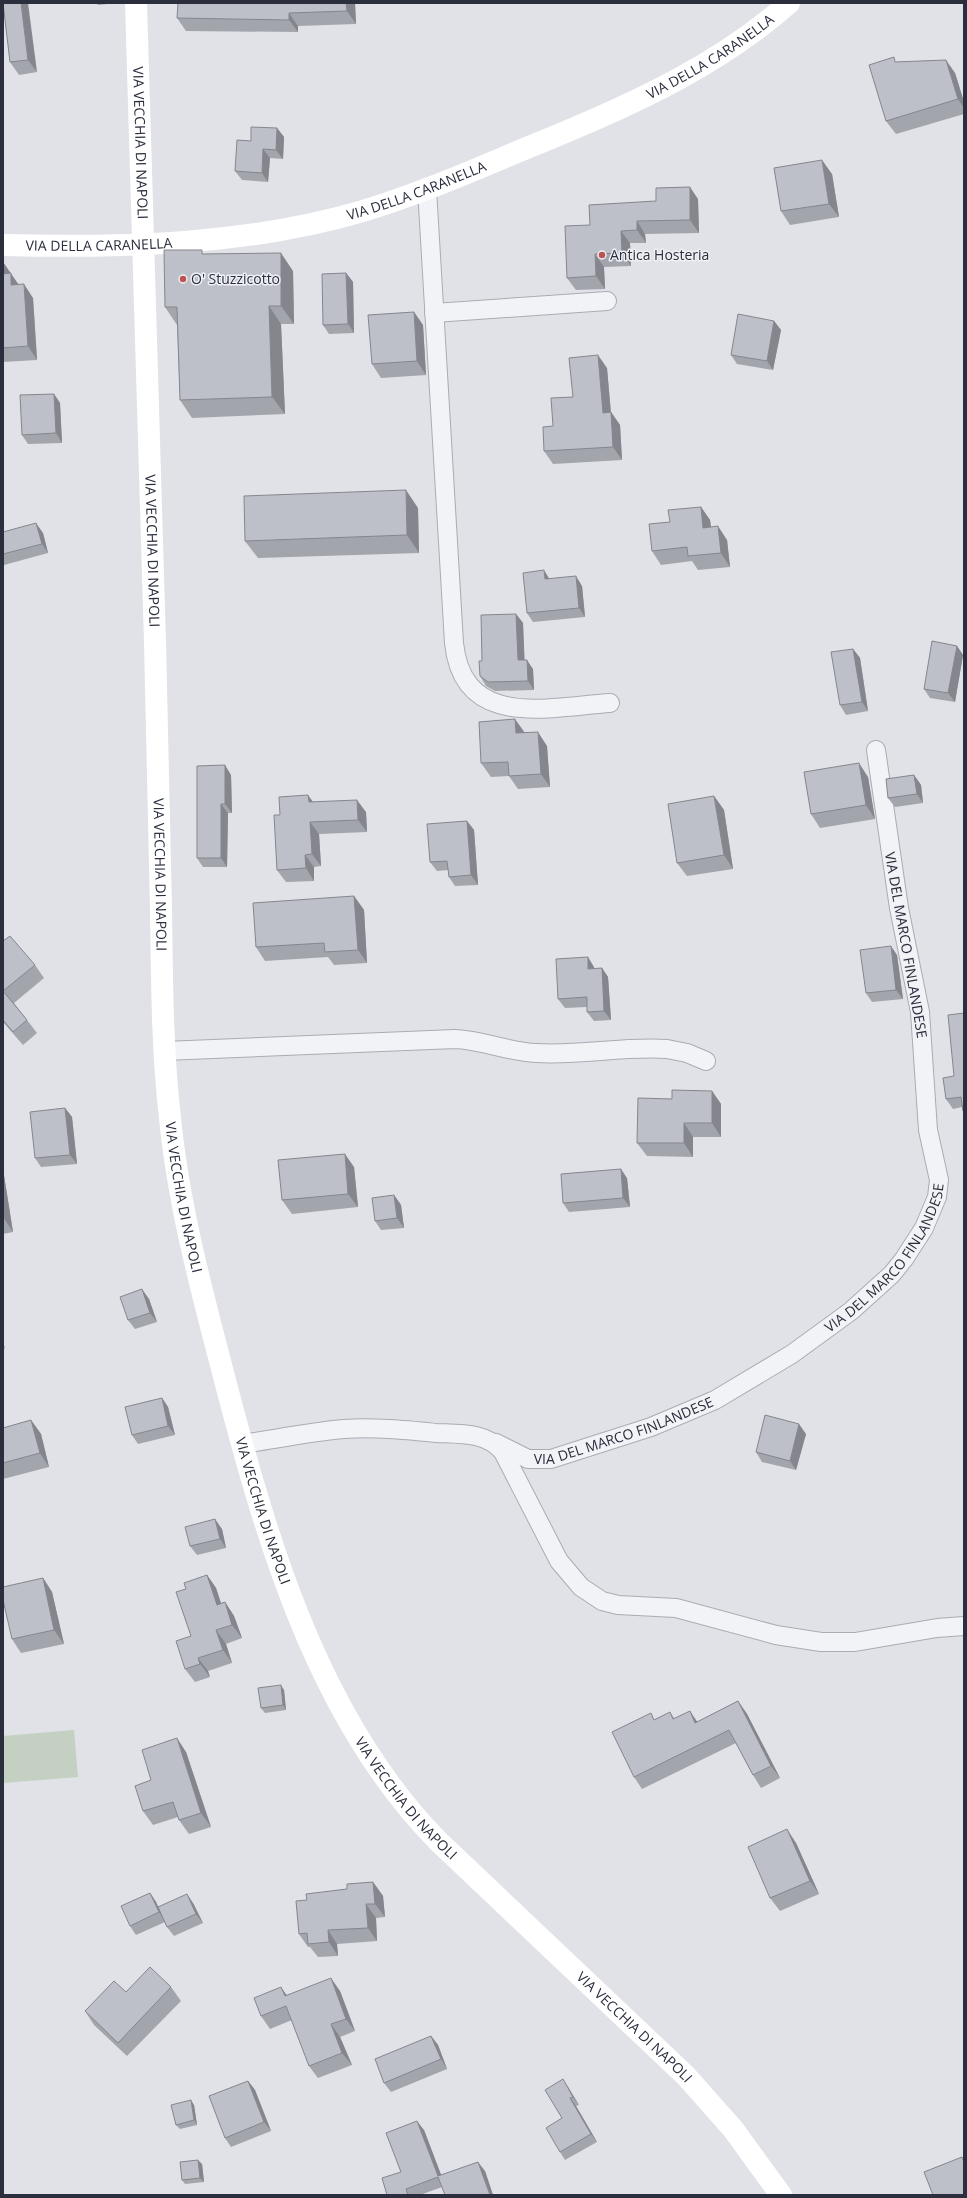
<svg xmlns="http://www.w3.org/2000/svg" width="967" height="2198" viewBox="0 0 967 2198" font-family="'Open Sans',sans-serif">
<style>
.garden{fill:#c3d0c2}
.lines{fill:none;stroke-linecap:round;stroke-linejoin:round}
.street-casing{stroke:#a9acb4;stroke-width:20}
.street{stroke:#f2f3f6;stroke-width:18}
.secondary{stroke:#fff;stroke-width:22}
.wall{fill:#a3a5ad}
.shaded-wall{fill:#85868d}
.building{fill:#bec0c9;stroke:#85868d}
.poi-dot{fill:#be5353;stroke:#eff1f5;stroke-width:1.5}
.labels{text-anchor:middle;stroke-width:3;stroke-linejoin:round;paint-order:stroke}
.street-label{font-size:14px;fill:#2a2e3d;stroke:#eff1f5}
.poi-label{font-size:14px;fill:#2a2e3d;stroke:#eff1f5;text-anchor:start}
</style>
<rect width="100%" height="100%" fill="#e0e2e7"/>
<path class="garden" d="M 74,1730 L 78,1777 L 3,1783 L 3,1736 Z"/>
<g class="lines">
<defs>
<g id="street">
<path d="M 427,189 L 454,643 C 463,730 548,707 610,703"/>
<path d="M 434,313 L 607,301"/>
<path d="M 164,1051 L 455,1039 C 483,1040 508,1052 536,1053 C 579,1056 623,1046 667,1049 L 687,1053 L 706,1061"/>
<path id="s1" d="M 496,1443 L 528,1459 L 551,1459 L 651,1427 L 715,1400 L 792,1354 L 851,1311 L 892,1274 L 904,1259 L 924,1228 L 937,1197 L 939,1180 L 928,1130 L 920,1012 L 899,908 L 876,750"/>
<path d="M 242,1444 C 276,1439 310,1432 344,1429 C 375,1427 405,1430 436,1433 C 460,1434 487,1432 503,1452 L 559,1561 L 581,1587 L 602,1601 L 618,1605 L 676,1608 L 776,1635 L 821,1642 L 855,1642 L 937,1628 L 964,1626"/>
</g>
</defs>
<use href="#street" class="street-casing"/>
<use href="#street" class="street"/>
<g class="secondary">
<path id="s2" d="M 136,3 C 143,216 149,429 155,642 C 157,731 159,820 161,909 C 162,979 162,1049 170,1118 C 178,1200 199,1281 220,1361 C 263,1528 314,1715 438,1841 L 686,2076 L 733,2129 L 781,2195"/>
<path id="s3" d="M 3,245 C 123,248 247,245 363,211 C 427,192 489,163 551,138 C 636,103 720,64 789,3"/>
</g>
</g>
<g class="wall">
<path d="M 3,3 L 37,72 L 19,75 L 10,62 Z"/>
<path d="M 96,3 L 118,3 L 98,5 Z"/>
<path d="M 355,3 L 356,24 L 298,26 L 298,32 L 186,31 L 177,18 Z"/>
<path d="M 898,62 L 955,73 L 964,102 L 964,114 L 896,134 L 886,121 Z"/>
<path d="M 277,128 L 284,137 L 283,159 L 270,158 L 268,182 L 242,180 L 235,171 L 251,141 Z"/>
<path d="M 832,174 L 839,217 L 790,225 L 781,211 Z"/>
<path d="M 698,199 L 699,233 L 645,234 L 646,243 L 630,243 L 631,266 L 604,267 L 605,289 L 576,290 L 567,278 L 590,225 Z"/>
<path d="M 205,254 L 293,271 L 294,324 L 281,324 L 285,414 L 192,418 L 180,400 L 177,325 L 165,307 Z"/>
<path d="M 3,262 L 19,285 L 33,298 L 37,360 L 3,362 Z"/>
<path d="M 346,273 L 353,282 L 354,333 L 329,334 L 323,325 Z"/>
<path d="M 414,312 L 423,325 L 426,375 L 381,378 L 372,364 Z"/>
<path d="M 774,321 L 781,330 L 773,370 L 737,364 L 731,355 Z"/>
<path d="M 607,368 L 611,412 L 620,425 L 622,460 L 553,464 L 544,451 L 553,426 L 573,397 Z"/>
<path d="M 54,394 L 60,403 L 62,443 L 28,444 L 22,435 Z"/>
<path d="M 701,507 L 710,520 L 711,527 L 727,540 L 730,567 L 698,570 L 692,561 L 661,565 L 652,551 L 670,522 Z"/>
<path d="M 418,508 L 419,553 L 258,558 L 245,541 Z"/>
<path d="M 3,532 L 43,533 L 48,553 L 4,565 L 3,563 Z"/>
<path d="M 582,586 L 585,617 L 533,622 L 527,613 Z"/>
<path d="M 516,614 L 523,623 L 524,660 L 533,669 L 534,690 L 495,691 L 486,686 L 480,676 L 482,661 Z"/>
<path d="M 957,646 L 963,655 L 955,702 L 930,698 L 924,689 Z"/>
<path d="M 853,649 L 860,658 L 868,711 L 846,715 L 840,705 Z"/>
<path d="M 525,733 L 547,746 L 550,787 L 518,789 L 509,776 L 491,777 L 481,763 Z"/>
<path d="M 231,775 L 232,813 L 228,813 L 227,867 L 203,867 L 197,858 Z"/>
<path d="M 914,775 L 921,785 L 923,803 L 895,807 L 888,798 Z"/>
<path d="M 868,777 L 875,819 L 820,828 L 811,814 Z"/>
<path d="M 308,795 L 313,802 L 366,812 L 367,832 L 319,834 L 321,866 L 314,867 L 314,881 L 286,882 L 277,870 L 280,815 Z"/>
<path d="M 714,796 L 724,810 L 733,869 L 687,876 L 677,863 Z"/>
<path d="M 467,821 L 474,830 L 478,885 L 455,886 L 449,877 L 448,870 L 437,871 L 430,862 Z"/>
<path d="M 354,896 L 364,910 L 367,963 L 334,965 L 328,957 L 265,961 L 256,947 Z"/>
<path d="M 3,941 L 35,965 L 44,978 L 14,1003 L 27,1020 L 37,1033 L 23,1045 L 3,1022 Z"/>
<path d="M 897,955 L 903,999 L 872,1002 L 866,993 Z"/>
<path d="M 594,967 L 594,969 L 602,968 L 608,977 L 611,1020 L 594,1021 L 587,1012 L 587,1007 L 565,1008 L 558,999 Z"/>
<path d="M 964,1013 L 964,1112 L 963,1111 L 962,1107 L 953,1109 L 946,1099 L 954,1076 Z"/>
<path d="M 712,1091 L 721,1104 L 721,1137 L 693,1137 L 693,1157 L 647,1156 L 637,1143 L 672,1099 Z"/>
<path d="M 65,1108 L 72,1117 L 77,1164 L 41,1167 L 35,1158 Z"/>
<path d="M 354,1167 L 358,1207 L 292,1214 L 282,1200 Z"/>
<path d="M 3,1169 L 13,1232 L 3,1234 Z"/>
<path d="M 627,1178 L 630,1207 L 569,1212 L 563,1203 Z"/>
<path d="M 394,1195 L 401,1205 L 404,1228 L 381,1230 L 375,1221 Z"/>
<path d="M 149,1299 L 157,1322 L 135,1329 L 128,1320 Z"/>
<path d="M 162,1398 L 168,1407 L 175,1435 L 138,1444 L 132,1435 Z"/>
<path d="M 31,1420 L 41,1434 L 49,1467 L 3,1479 L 3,1428 Z"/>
<path d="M 806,1434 L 796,1470 L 762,1462 L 756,1452 Z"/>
<path d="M 222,1529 L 226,1548 L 197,1555 L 190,1546 Z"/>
<path d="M 207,1575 L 216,1588 L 221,1603 L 225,1602 L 234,1616 L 242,1638 L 226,1644 L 232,1663 L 208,1671 L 210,1677 L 195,1682 L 185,1669 L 191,1636 L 186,1589 Z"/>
<path d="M 43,1578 L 52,1592 L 64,1644 L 21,1653 L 12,1639 Z"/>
<path d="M 284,1690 L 286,1710 L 265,1713 L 261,1708 Z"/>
<path d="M 738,1701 L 747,1714 L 780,1778 L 761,1788 L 753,1775 L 736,1743 L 642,1789 L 634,1777 L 656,1719 L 670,1712 L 674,1718 L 697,1722 Z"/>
<path d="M 186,1752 L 211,1827 L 189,1834 L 179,1820 L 178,1817 L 153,1825 L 143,1811 L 151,1780 Z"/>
<path d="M 796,1843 L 819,1894 L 780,1911 L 770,1898 Z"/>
<path d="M 373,1882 L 383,1896 L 385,1917 L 376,1918 L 377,1941 L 337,1944 L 338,1956 L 318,1957 L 310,1947 L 308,1947 L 299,1934 L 307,1900 Z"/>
<path d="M 150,1893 L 156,1902 L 158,1907 L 193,1903 L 203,1923 L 174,1936 L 167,1927 L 165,1922 L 136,1935 L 130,1926 Z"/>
<path d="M 171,1987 L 181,2001 L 127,2056 L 94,2025 L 85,2011 L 126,1992 Z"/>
<path d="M 340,1991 L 355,2031 L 340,2037 L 352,2065 L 318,2078 L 309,2066 L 292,2020 L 270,2029 L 261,2016 L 287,1995 Z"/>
<path d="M 431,2036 L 438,2045 L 447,2069 L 391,2092 L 384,2083 Z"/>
<path d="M 248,2081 L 255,2090 L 271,2131 L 231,2147 L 225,2138 Z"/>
<path d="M 568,2087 L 579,2105 L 576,2106 L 597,2142 L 565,2160 L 560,2152 L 562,2118 Z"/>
<path d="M 194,2105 L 197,2125 L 180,2129 L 176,2125 Z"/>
<path d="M 424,2130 L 441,2175 L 485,2171 L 493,2195 L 445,2195 L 442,2187 L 420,2195 L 387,2195 L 401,2172 Z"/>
<path d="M 202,2164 L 204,2182 L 185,2184 L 182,2180 Z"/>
</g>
<g class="shaded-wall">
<path d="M 21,3 L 28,3 L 37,72 L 28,60 Z"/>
<path d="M 346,3 L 355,3 L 356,24 L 347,11 Z"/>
<path d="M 289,13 L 298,26 L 298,32 L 289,20 Z"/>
<path d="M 946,60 L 955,73 L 964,102 L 964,108 L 958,99 Z"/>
<path d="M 277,128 L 284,137 L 283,159 L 276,150 Z"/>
<path d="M 263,149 L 270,158 L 268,182 L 262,173 Z"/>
<path d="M 822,160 L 832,174 L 839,217 L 829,204 Z"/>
<path d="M 690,187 L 698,199 L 699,233 L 690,220 Z"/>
<path d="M 637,221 L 645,234 L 646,243 L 637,230 Z"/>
<path d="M 621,231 L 630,243 L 631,266 L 622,253 Z"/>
<path d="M 281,253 L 293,271 L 294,324 L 281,306 Z"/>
<path d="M 595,254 L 604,267 L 605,289 L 596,276 Z"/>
<path d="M 3,262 L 20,287 L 21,299 L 3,274 Z"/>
<path d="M 346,273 L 353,282 L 354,333 L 348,324 Z"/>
<path d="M 24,284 L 33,298 L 37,360 L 28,346 Z"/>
<path d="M 269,306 L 281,324 L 285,414 L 272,397 Z"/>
<path d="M 414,312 L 423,325 L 426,375 L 417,361 Z"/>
<path d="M 774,321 L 781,330 L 773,370 L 767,361 Z"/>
<path d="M 598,355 L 607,368 L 611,415 L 611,412 L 620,425 L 622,460 L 613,447 L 603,413 Z"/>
<path d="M 54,394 L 60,403 L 62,443 L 56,433 Z"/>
<path d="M 406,490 L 418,508 L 419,553 L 407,535 Z"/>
<path d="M 701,507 L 710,520 L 713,541 L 703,528 Z"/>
<path d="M 36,523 L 43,533 L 48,553 L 42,544 Z"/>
<path d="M 718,526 L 727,540 L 730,567 L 721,553 Z"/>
<path d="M 544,570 L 550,580 L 545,579 Z"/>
<path d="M 576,576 L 582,586 L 585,617 L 579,608 Z"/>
<path d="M 516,614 L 523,623 L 525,669 L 518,660 Z"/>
<path d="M 957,646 L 963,655 L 955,702 L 948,693 Z"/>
<path d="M 853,649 L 860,658 L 868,711 L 862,702 Z"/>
<path d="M 527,660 L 533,669 L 534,690 L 528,681 Z"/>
<path d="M 515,719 L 525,733 L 516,733 Z"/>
<path d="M 538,732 L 547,746 L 550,787 L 541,774 Z"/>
<path d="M 859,763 L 868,777 L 875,819 L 866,805 Z"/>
<path d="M 225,765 L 231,775 L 232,813 L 225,804 Z"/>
<path d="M 914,775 L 921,785 L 923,803 L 917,794 Z"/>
<path d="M 308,795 L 317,808 L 309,802 Z"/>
<path d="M 714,796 L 724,810 L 733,869 L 724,855 Z"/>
<path d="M 357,800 L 366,812 L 367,832 L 358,820 Z"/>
<path d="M 221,804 L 228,813 L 227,867 L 221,858 Z"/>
<path d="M 467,821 L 474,830 L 478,885 L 471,875 Z"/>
<path d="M 310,822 L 319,834 L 321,866 L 312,854 Z"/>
<path d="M 305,855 L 314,867 L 314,881 L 306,868 Z"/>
<path d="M 354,896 L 364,910 L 367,963 L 358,950 Z"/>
<path d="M 891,946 L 897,955 L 903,999 L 896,990 Z"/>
<path d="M 588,957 L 594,967 L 595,978 L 588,969 Z"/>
<path d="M 602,968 L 608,977 L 611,1020 L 604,1011 Z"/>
<path d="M 712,1091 L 721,1104 L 721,1137 L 712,1123 Z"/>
<path d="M 65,1108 L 72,1117 L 77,1164 L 70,1155 Z"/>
<path d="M 684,1123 L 693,1137 L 693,1157 L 684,1143 Z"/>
<path d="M 345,1154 L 354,1167 L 358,1207 L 348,1194 Z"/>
<path d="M 3,1169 L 13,1232 L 3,1217 Z"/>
<path d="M 621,1169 L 627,1178 L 630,1207 L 623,1198 Z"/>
<path d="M 394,1195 L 401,1205 L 404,1228 L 397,1218 Z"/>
<path d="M 142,1289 L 149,1299 L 157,1322 L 150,1313 Z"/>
<path d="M 3,1341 L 5,1349 L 3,1346 Z"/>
<path d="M 162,1398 L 168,1407 L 175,1435 L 168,1426 Z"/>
<path d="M 31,1420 L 41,1434 L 49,1467 L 40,1453 Z"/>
<path d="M 799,1424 L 806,1434 L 796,1470 L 790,1461 Z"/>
<path d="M 215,1519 L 222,1529 L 226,1548 L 220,1539 Z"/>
<path d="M 207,1575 L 216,1588 L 226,1619 L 217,1605 Z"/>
<path d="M 43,1578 L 52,1592 L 64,1644 L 54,1630 Z"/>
<path d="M 225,1602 L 234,1616 L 242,1638 L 232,1625 Z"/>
<path d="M 216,1630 L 226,1644 L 232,1663 L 223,1650 Z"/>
<path d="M 198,1658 L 208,1671 L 210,1677 L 200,1664 Z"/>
<path d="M 281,1685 L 284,1690 L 286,1710 L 283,1705 Z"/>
<path d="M 738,1701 L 747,1714 L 780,1778 L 771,1766 Z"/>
<path d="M 690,1711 L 698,1723 L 695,1723 Z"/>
<path d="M 177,1738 L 186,1752 L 211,1827 L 201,1813 Z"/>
<path d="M 787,1829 L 796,1843 L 819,1894 L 810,1881 Z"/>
<path d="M 373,1882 L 383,1896 L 385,1917 L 375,1904 Z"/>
<path d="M 150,1893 L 156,1902 L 165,1922 L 159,1912 Z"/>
<path d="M 187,1894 L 193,1903 L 203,1923 L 196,1914 Z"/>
<path d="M 366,1904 L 376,1918 L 377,1941 L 368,1928 Z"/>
<path d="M 328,1930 L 337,1944 L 338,1956 L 329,1942 Z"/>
<path d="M 331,1978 L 340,1991 L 355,2031 L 346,2019 Z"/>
<path d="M 281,1987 L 290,2000 L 285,1996 Z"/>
<path d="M 331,2024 L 340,2037 L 352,2065 L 342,2053 Z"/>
<path d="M 431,2036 L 438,2045 L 447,2069 L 441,2059 Z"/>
<path d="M 563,2079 L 568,2087 L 579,2105 L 573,2097 Z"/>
<path d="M 248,2081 L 255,2090 L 271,2131 L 264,2122 Z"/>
<path d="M 570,2098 L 576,2106 L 597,2142 L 591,2134 Z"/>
<path d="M 191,2100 L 194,2105 L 197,2125 L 194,2120 Z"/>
<path d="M 417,2121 L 424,2130 L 445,2185 L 438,2176 Z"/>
<path d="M 198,2160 L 202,2164 L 204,2182 L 200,2178 Z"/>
<path d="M 478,2162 L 485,2171 L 493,2195 L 490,2195 Z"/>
</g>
<g class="building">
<path d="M 3,3 L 21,3 L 28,60 L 10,62 Z"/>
<path d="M 178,3 L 346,3 L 347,11 L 289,13 L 289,20 L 177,18 Z"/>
<path d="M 894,57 L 895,62 L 946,60 L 958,99 L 886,121 L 869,65 Z"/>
<path d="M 251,127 L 277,128 L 276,150 L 263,149 L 262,173 L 235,171 L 237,140 L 251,141 Z"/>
<path d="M 822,160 L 829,204 L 781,211 L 774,168 Z"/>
<path d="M 690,187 L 690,220 L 637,221 L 637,230 L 621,231 L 622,253 L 595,254 L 596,276 L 567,278 L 565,226 L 590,225 L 589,205 L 656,201 L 656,188 Z"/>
<path d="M 164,250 L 202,250 L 202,254 L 281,253 L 281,306 L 269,306 L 272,397 L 180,400 L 177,307 L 165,307 Z"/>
<path d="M 11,273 L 11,285 L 24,284 L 28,346 L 3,348 L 3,274 Z"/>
<path d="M 346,273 L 348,324 L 323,325 L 322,274 Z"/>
<path d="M 414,312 L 417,361 L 372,364 L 368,315 Z"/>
<path d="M 738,314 L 774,321 L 767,361 L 731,355 Z"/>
<path d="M 598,355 L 603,413 L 611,412 L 613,447 L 544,451 L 543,427 L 553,426 L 551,398 L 573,397 L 569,358 Z"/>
<path d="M 54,394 L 56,433 L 22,435 L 20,395 Z"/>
<path d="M 406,490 L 407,535 L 245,541 L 244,496 Z"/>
<path d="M 701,507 L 703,528 L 718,526 L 721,553 L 688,556 L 687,547 L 652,551 L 649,524 L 670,522 L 668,510 Z"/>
<path d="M 36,523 L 42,544 L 3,554 L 3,532 Z"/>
<path d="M 544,570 L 545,579 L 576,576 L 579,608 L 527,613 L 523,573 Z"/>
<path d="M 516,614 L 518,660 L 527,660 L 528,681 L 488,682 L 480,676 L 479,661 L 482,661 L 481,615 Z"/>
<path d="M 932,641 L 957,646 L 948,693 L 924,689 Z"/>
<path d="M 853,649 L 862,702 L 840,705 L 831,652 Z"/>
<path d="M 515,719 L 516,733 L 538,732 L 541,774 L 509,776 L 508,762 L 481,763 L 479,722 Z"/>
<path d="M 859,763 L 866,805 L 811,814 L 804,772 Z"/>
<path d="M 225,765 L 225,804 L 221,804 L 221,858 L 197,858 L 197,766 Z"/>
<path d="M 914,775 L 917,794 L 888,798 L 886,779 Z"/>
<path d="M 308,795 L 309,802 L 357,800 L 358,820 L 310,822 L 312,854 L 305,855 L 306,868 L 277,870 L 274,815 L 280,815 L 279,797 Z"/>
<path d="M 714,796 L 724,855 L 677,863 L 668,804 Z"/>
<path d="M 467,821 L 471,875 L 449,877 L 447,861 L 430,862 L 427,824 Z"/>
<path d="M 354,896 L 358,950 L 325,952 L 324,943 L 256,947 L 253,903 Z"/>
<path d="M 10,936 L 35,965 L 3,991 L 3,941 Z"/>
<path d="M 891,946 L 896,990 L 866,993 L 860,950 Z"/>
<path d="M 588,957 L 588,969 L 602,968 L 604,1011 L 587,1012 L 587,997 L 558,999 L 556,959 Z"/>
<path d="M 3,991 L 27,1020 L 13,1032 L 3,1020 Z"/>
<path d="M 964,1013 L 964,1111 L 963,1111 L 961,1097 L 946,1099 L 943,1078 L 954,1076 L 948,1015 Z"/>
<path d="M 672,1090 L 712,1091 L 712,1123 L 684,1123 L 684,1143 L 637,1143 L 638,1098 L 672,1099 Z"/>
<path d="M 65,1108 L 70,1155 L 35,1158 L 30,1112 Z"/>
<path d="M 345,1154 L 348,1194 L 282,1200 L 278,1160 Z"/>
<path d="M 621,1169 L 623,1198 L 563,1203 L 561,1174 Z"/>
<path d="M 394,1195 L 397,1218 L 375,1221 L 372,1198 Z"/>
<path d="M 142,1289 L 150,1313 L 128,1320 L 120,1297 Z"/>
<path d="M 162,1398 L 168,1426 L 132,1435 L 125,1407 Z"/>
<path d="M 765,1415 L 799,1424 L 790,1461 L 756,1452 Z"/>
<path d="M 31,1420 L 40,1453 L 3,1463 L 3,1428 Z"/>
<path d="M 215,1519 L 220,1539 L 190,1546 L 185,1527 Z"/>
<path d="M 207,1575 L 217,1605 L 225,1602 L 232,1625 L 216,1630 L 223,1650 L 198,1658 L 200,1664 L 185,1669 L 176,1641 L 191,1636 L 176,1592 L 186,1589 L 184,1583 Z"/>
<path d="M 43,1578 L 54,1630 L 12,1639 L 3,1600 L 3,1587 Z"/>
<path d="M 281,1685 L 283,1705 L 261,1708 L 258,1688 Z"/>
<path d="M 738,1701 L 771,1766 L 753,1775 L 729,1730 L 634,1777 L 612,1732 L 651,1713 L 654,1720 L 670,1712 L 673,1719 L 690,1711 L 695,1723 Z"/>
<path d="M 177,1738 L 201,1813 L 179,1820 L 173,1802 L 143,1811 L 135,1786 L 151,1780 L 142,1750 Z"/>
<path d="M 787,1829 L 810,1881 L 770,1898 L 748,1847 Z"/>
<path d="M 373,1882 L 375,1904 L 366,1904 L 368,1928 L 328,1930 L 329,1942 L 308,1944 L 307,1933 L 299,1934 L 296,1901 L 307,1900 L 306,1894 L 347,1889 L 347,1884 Z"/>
<path d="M 150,1893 L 159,1912 L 130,1926 L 121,1906 Z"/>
<path d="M 187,1894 L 196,1914 L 167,1927 L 158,1907 Z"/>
<path d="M 150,1967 L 171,1987 L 118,2043 L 85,2011 L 114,1981 L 126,1992 Z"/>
<path d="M 331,1978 L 346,2019 L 331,2024 L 342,2053 L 309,2066 L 286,2006 L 261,2016 L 254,1998 L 281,1987 L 285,1996 Z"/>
<path d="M 431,2036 L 441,2059 L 384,2083 L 375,2059 Z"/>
<path d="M 563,2079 L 573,2097 L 570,2098 L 591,2134 L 560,2152 L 546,2128 L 562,2118 L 545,2090 Z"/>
<path d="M 248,2081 L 264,2122 L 225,2138 L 209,2096 Z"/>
<path d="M 191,2100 L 194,2120 L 176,2125 L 171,2105 Z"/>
<path d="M 417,2121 L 438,2176 L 478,2162 L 490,2195 L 445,2195 L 438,2177 L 406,2189 L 408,2195 L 387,2195 L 382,2178 L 401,2172 L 386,2133 Z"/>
<path d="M 962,2157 L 964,2162 L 964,2195 L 933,2195 L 924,2172 Z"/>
<path d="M 198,2160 L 200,2178 L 182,2180 L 180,2162 Z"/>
</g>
<g class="poi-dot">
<circle cx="602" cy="255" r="4"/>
<circle cx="183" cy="279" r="4"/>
</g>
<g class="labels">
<g class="street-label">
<text dy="5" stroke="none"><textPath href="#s3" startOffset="744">VIA DELLA CARANELLA</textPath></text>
<text dy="5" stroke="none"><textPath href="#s2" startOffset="140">VIA VECCHIA DI NAPOLI</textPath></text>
<text dy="5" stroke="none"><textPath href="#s3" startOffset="420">VIA DELLA CARANELLA</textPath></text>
<text dy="5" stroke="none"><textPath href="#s3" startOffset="96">VIA DELLA CARANELLA</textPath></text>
<text dy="5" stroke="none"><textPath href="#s2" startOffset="548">VIA VECCHIA DI NAPOLI</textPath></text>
<text dy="5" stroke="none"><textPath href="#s2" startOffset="872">VIA VECCHIA DI NAPOLI</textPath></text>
<text transform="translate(906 945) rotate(80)" y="5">VIA DEL MARCO FINLANDESE</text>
<text dy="5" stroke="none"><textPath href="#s2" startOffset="1196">VIA VECCHIA DI NAPOLI</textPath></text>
<text dy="5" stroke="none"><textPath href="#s1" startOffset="460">VIA DEL MARCO FINLANDESE</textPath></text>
<text dy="5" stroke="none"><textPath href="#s1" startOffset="136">VIA DEL MARCO FINLANDESE</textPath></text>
<text dy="5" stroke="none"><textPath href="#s2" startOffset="1520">VIA VECCHIA DI NAPOLI</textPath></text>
<text dy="5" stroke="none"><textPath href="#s2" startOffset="1844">VIA VECCHIA DI NAPOLI</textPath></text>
<text dy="5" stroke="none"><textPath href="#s2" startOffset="2168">VIA VECCHIA DI NAPOLI</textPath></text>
</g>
<g class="poi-label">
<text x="610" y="260">Antica Hosteria</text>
<text x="191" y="284">O' Stuzzicotto</text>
</g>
</g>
<rect width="967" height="2198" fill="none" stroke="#2a2e3d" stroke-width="8"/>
</svg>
